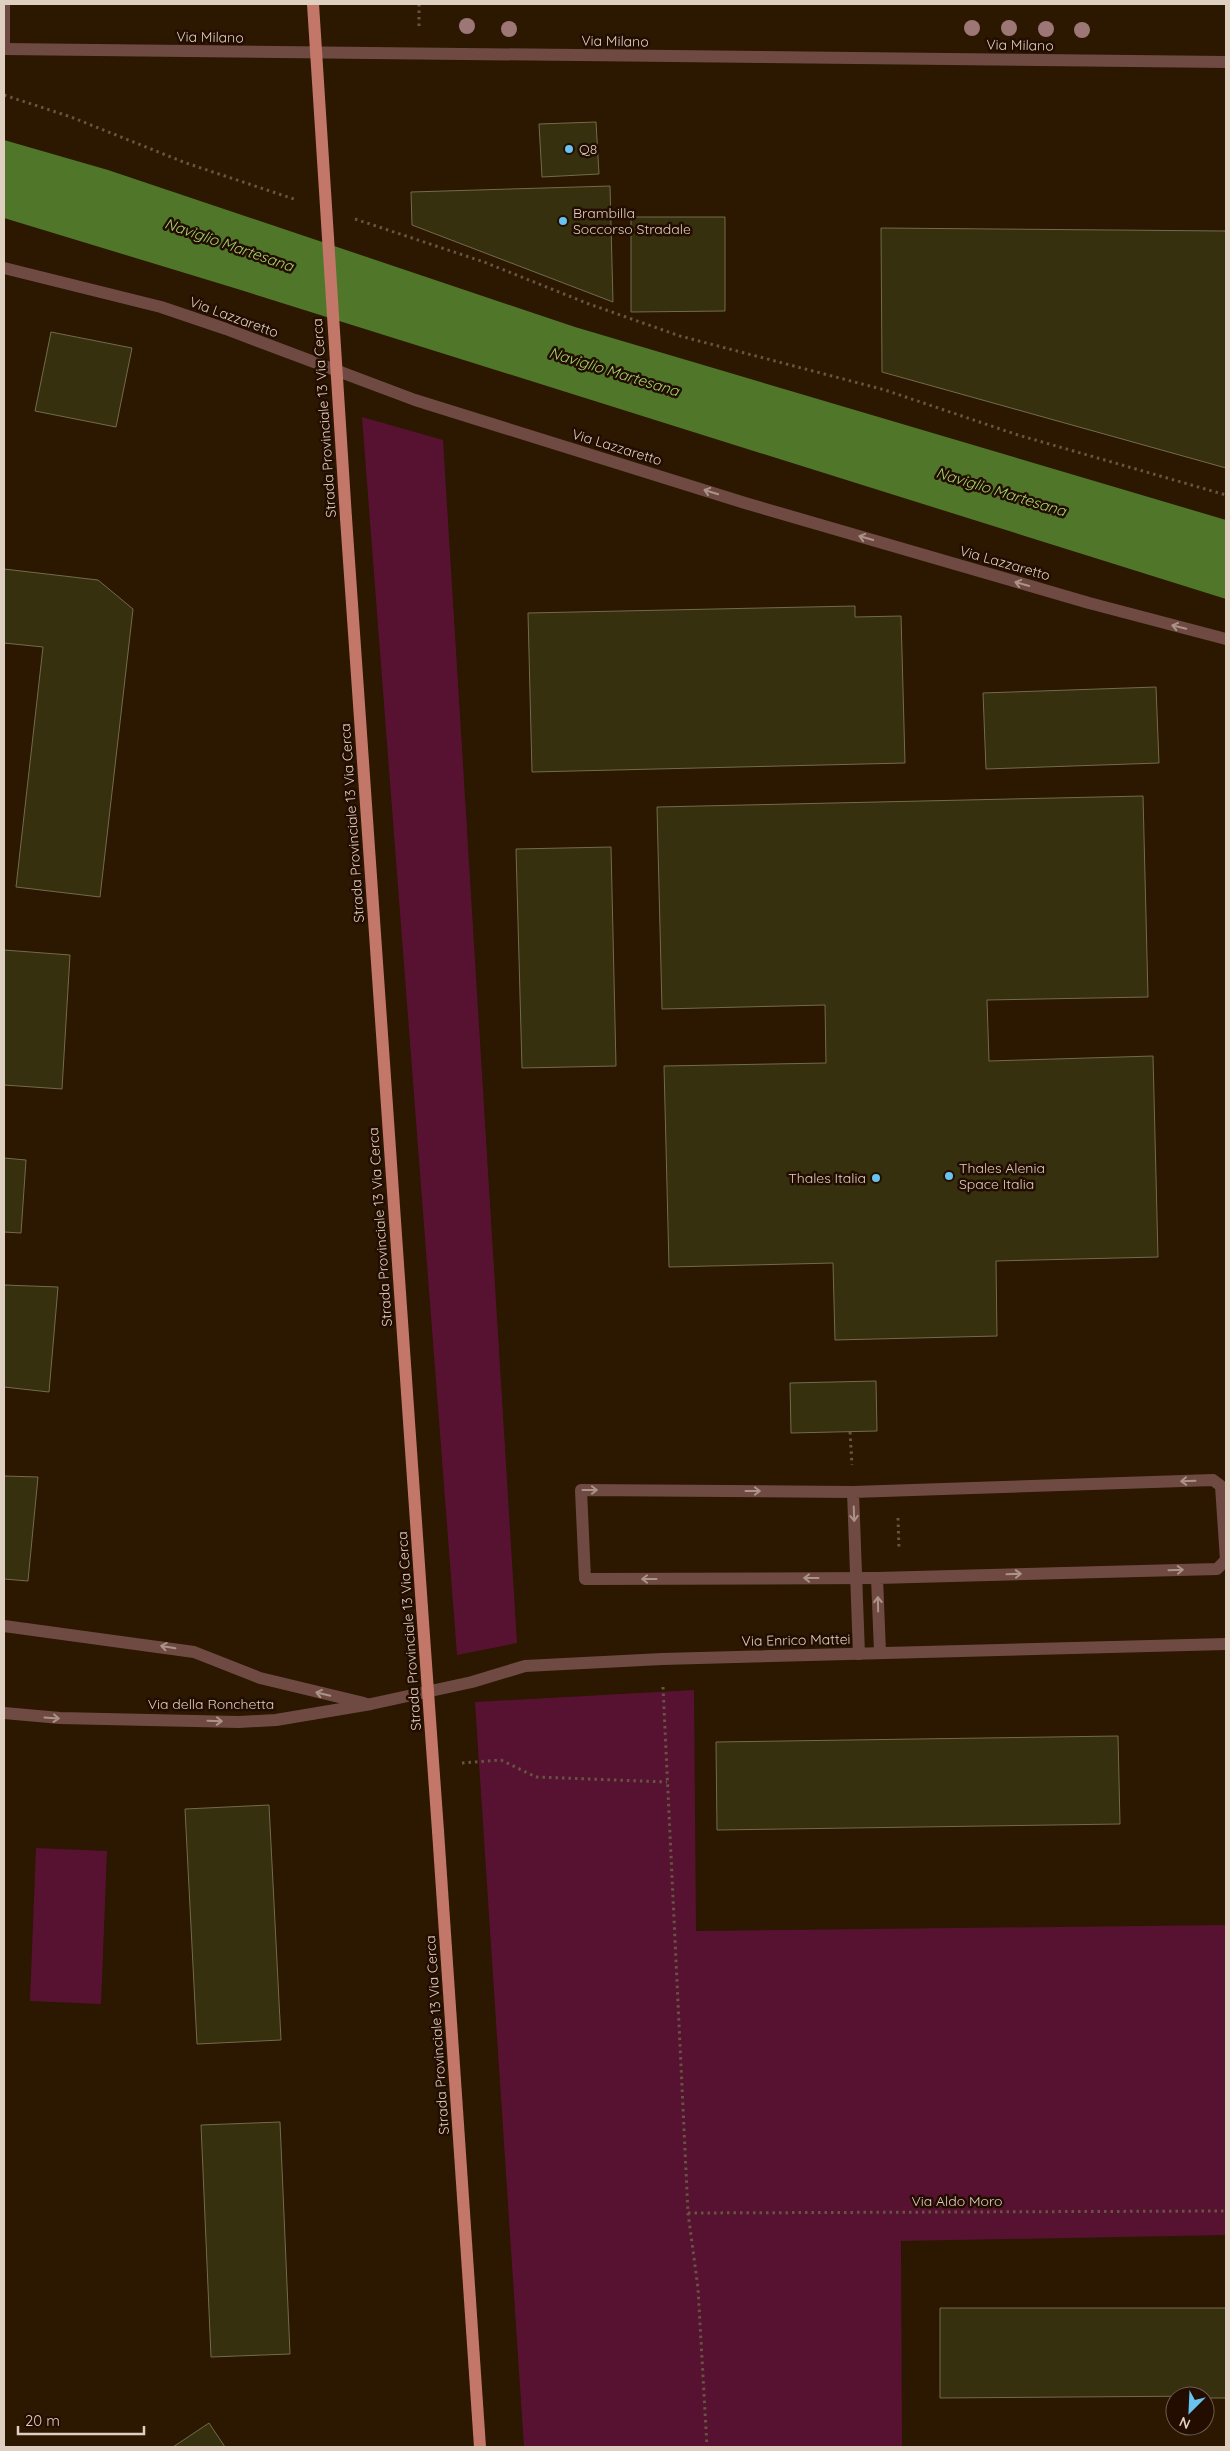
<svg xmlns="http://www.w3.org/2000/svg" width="1230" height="2451" viewBox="0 0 1230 2451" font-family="Quicksand,sans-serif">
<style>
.green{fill:#571231}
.water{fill:#507729}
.building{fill:#36300f;stroke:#726c4a}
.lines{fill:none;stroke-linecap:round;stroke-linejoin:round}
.path{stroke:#675441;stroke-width:3;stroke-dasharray:2.5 4;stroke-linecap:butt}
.minor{stroke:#6f4a43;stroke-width:12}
.major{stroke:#c37768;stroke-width:12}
.major-bridge{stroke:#c37768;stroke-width:12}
.tree{fill:#9c7776}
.oneway{stroke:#ac9388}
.poi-dot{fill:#69c3f1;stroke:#220d00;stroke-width:2}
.labels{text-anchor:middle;stroke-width:5;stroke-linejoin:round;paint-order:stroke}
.street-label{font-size:14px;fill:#decfc1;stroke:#220d00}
.poi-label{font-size:14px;fill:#decfc1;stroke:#220d00;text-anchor:start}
.water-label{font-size:15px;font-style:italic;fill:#a1d870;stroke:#220d00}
</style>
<rect width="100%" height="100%" fill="#2c1701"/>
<g class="green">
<path d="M 362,417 L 443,440 L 517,1643 L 457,1655 Z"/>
<path d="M 694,1690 L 696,1931 L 1226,1925 L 1226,2235 L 901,2241 L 902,2447 L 524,2447 L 475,1702 Z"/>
<path d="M 36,1848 L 107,1851 L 101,2004 L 30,2001 Z"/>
</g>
<path class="water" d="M 4,140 L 108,170 L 575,327 L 1226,520 L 1226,599 L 231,287 L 4,218 Z"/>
<g class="building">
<path d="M 596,122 L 599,174 L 542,177 L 539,124 Z"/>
<path d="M 610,186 L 613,302 L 412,225 L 411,192 Z"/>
<path d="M 631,217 L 725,217 L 725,311 L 631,312 Z"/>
<path d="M 881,228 L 1226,231 L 1226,468 L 882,372 Z"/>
<path d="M 51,332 L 132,348 L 116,427 L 35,411 Z"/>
<path d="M 4,569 L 98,580 L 133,609 L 100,897 L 16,887 L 43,647 L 4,643 Z"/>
<path d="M 855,606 L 855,617 L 901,616 L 905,763 L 532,772 L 528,613 Z"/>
<path d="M 1156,687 L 1159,763 L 986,769 L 983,693 Z"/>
<path d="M 1143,796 L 1148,997 L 987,1000 L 989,1061 L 1153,1056 L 1158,1257 L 996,1261 L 997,1336 L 835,1340 L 833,1263 L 669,1267 L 664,1066 L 826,1063 L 825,1005 L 662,1009 L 657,807 Z"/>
<path d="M 611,847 L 616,1066 L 522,1068 L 516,849 Z"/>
<path d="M 4,950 L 70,955 L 62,1089 L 4,1085 Z"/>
<path d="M 4,1158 L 26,1160 L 21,1233 L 4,1232 Z"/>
<path d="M 4,1285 L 58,1287 L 49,1392 L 4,1387 Z"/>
<path d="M 876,1381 L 877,1431 L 791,1433 L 790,1383 Z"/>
<path d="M 4,1476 L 38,1477 L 28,1581 L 4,1579 Z"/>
<path d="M 1118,1736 L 1120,1824 L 717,1830 L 716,1742 Z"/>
<path d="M 269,1805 L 281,2040 L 197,2044 L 185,1809 Z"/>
<path d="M 280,2122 L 290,2354 L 211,2357 L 201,2125 Z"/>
<path d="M 940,2308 L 1226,2308 L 1226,2398 L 1205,2398 L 1205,2396 L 940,2398 Z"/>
<path d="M 209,2423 L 225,2447 L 173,2447 Z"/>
</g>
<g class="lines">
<g class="path">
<path d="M 419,4 L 419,26"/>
<path d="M 4,95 L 71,117 L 186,163 L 297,200"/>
<path d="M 355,219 L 484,262 L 589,304 L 680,336 L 885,390 L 1018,435 L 1226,495"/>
<path d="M 850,1432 L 852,1465"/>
<path d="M 898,1518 L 899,1549"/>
<path d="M 663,1687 L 688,2213 L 698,2288 L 707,2447"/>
<path d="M 462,1763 L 501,1760 L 536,1777 L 667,1782"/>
<path d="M 688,2213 L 1226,2211"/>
</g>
<g class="minor">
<path d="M 4,4 L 4,49"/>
<path d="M 4,49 L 1226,62"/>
<path d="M 4,268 L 161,307 L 226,329 L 415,400 L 745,503 L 1089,603 L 1226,639"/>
<path d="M 853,1492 L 581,1490 L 585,1579 L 877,1578"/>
<path d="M 4,1626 L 194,1652 L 260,1678 L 364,1703"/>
<path d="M 859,1654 L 853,1492 L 1213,1480 L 1221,1486 L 1226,1560 L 1217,1569 L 877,1578 L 880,1652"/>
<path d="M 4,1713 L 60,1718 L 239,1722 L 276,1720 L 371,1704 L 472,1682 L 525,1666 L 662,1659 L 1226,1644"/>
</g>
<g class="major">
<path d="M 346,518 L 422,1608"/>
<path d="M 438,1831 L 480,2447"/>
</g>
<g class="major-bridge">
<path d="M 313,4 L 346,518"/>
<path d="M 422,1608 L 438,1831"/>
</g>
</g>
<g class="tree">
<circle cx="467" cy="26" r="8"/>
<circle cx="972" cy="28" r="8"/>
<circle cx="1009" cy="28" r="8"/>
<circle cx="509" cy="29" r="8"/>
<circle cx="1046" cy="29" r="8"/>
<circle cx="1082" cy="30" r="8"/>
</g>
<defs><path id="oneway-shaft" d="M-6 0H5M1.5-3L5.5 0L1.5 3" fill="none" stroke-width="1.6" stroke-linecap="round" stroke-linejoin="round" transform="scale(1.25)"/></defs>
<g class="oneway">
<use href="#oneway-shaft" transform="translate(711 492) rotate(-163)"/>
<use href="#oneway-shaft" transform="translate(866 538) rotate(-164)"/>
<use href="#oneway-shaft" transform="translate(1022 584) rotate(-164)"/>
<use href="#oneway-shaft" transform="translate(1179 627) rotate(-166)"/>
<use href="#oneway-shaft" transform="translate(1188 1481) rotate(178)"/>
<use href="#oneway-shaft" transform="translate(590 1490)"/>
<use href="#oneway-shaft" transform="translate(753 1491)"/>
<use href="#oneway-shaft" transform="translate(854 1514) rotate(88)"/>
<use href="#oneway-shaft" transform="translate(1176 1570) rotate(-2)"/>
<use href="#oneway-shaft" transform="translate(1014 1574) rotate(-2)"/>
<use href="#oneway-shaft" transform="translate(811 1578) rotate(180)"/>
<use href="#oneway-shaft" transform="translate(649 1579) rotate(180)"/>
<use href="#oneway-shaft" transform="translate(878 1604) rotate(-91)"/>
<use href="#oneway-shaft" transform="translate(168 1647) rotate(-170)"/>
<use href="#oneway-shaft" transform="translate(323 1694) rotate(-167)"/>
<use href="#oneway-shaft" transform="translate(52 1718) rotate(4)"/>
<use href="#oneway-shaft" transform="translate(215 1721) rotate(2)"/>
</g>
<g class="poi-dot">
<circle cx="569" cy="149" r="5"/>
<circle cx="563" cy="221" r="5"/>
<circle cx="949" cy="1176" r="5"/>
<circle cx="876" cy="1178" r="5"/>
</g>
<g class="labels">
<g class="street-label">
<text transform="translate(210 37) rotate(1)" y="5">Via Milano</text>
<text transform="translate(615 41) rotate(1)" y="5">Via Milano</text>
<text transform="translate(1020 45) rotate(1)" y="5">Via Milano</text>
<text transform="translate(234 317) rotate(20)" y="5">Via Lazzaretto</text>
<text transform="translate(324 418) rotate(-94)" y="5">Strada Provinciale 13 Via Cerca</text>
<text transform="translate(617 447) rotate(17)" y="5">Via Lazzaretto</text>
<text transform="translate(1005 563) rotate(16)" y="5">Via Lazzaretto</text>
<text transform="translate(352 823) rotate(-94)" y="5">Strada Provinciale 13 Via Cerca</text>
<text transform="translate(380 1227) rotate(-94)" y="5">Strada Provinciale 13 Via Cerca</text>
<text transform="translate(409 1631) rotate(-94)" y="5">Strada Provinciale 13 Via Cerca</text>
<text transform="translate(796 1640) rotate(-1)" y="5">Via Enrico Mattei</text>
<text x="211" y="1709">Via della Ronchetta</text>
<text transform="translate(437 2035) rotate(-94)" y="5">Strada Provinciale 13 Via Cerca</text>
<text x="957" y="2206">Via Aldo Moro</text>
</g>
<g class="poi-label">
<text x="579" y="154">Q8</text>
<text x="573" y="218">Brambilla<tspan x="573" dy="16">Soccorso Stradale</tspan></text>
<text x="959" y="1173">Thales Alenia<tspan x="959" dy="16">Space Italia</tspan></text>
<text x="866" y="1183" text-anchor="end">Thales Italia</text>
</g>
<g class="water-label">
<text transform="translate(229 245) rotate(19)" y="5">Naviglio Martesana</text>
<text transform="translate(614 372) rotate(17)" y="5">Naviglio Martesana</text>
<text transform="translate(1001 492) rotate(17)" y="5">Naviglio Martesana</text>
</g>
</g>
<rect width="1230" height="2451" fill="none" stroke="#decfc1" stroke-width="10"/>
<g transform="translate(1190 2411) rotate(204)"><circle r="24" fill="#220d00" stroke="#6d5b4d"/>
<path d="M0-4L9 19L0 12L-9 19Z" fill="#69c3f1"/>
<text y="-8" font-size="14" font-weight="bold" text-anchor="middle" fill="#decfc1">N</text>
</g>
<path d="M18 2426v8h126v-8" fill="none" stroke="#decfc1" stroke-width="2.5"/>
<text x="25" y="2426" font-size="15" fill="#decfc1" stroke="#220d00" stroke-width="4" paint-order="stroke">20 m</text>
</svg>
